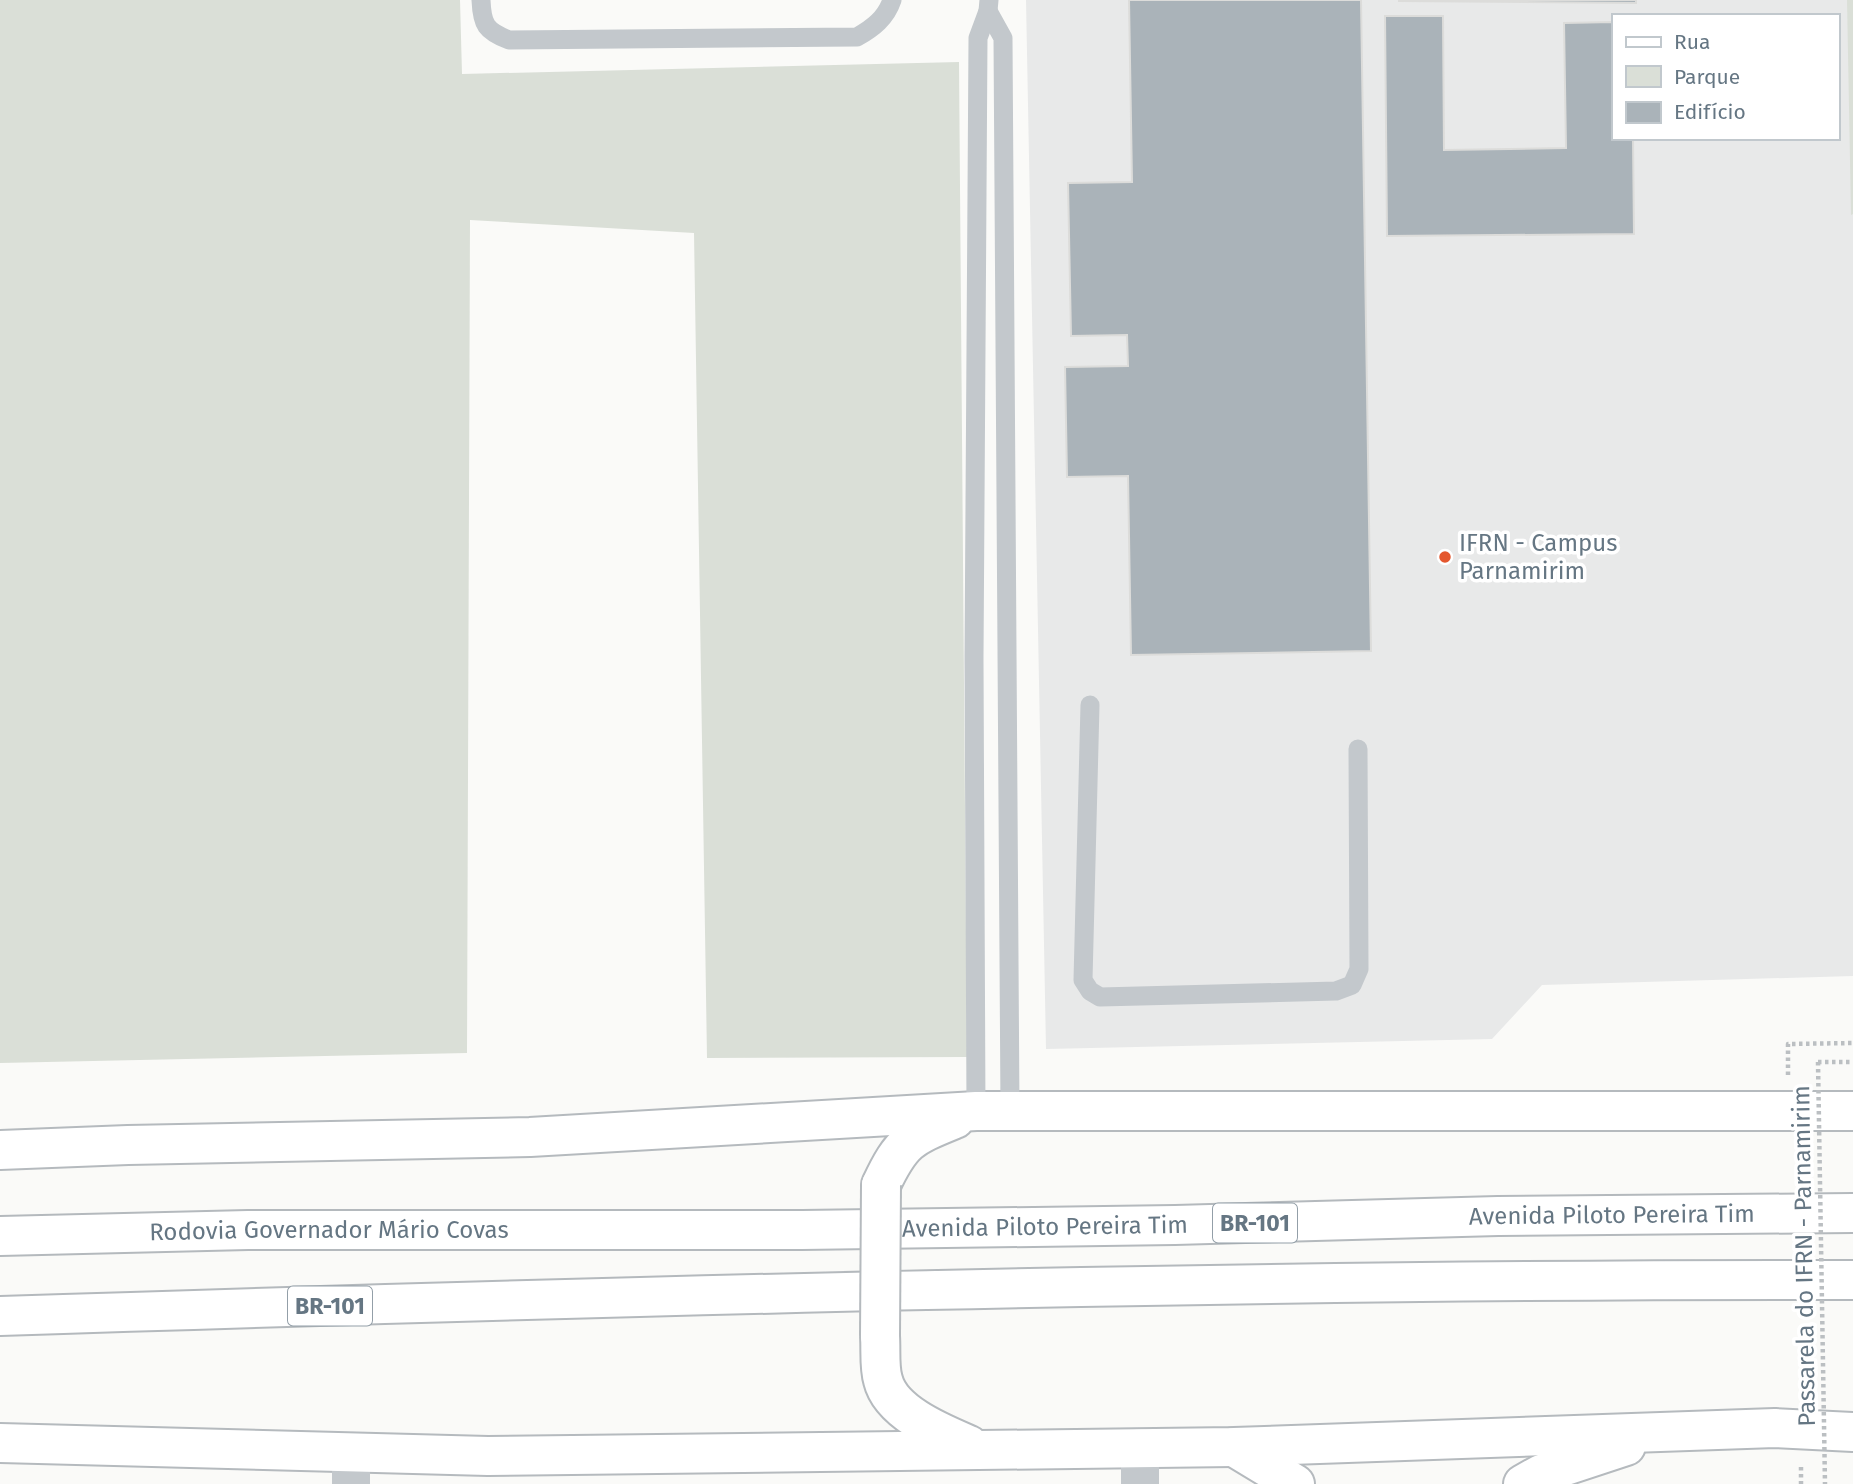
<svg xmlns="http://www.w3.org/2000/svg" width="1853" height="1484" viewBox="0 0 1853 1484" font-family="'Fira Sans',sans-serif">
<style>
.built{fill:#e8e9e9;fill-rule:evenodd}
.green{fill:#dadfd7}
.building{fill:#aab3b9;stroke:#dcdcda;stroke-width:2}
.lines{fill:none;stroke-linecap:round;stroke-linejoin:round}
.primary-casing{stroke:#b5babe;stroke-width:42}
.highway-casing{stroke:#b4b9bd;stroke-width:42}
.path{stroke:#bbbfc2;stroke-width:4.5;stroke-dasharray:3.5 3.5;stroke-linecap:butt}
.lane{stroke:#c3c8cc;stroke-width:19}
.street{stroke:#c3c8cc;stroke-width:38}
.primary{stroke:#fff;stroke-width:38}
.highway{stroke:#fff;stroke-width:38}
.primary-bridge-casing{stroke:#b5babe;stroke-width:42;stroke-linecap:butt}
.path-bridge{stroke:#bbbfc2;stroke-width:4.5;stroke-dasharray:3.5 3.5;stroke-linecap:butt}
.primary-bridge{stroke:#fff;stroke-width:38}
.poi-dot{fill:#e4572e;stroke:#fff;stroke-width:2.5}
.labels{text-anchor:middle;stroke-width:7;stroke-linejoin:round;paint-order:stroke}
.shield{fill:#fff;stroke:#939fa8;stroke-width:2}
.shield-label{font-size:23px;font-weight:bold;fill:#657683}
.poi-label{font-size:24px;fill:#657683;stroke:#fff;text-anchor:start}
.street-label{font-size:24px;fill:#657683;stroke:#fff}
</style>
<rect width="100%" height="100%" fill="#fafaf8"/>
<path class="built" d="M 1026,0 L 1853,0 L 1853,976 L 1542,985 L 1492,1039 L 1046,1049 ZM 1613,16 L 1837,16 L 1837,138 L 1613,138 Z"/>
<g class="green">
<path d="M 0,0 L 460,0 L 462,74 L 959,62 L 967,1057 L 707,1058 L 694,233 L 470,220 L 467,1053 L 0,1063 Z"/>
<path d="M 1847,0 L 1853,0 L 1853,214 L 1851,215 Z"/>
</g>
<g class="building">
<path d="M 1129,0 L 1361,0 L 1371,651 L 1131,655 L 1128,476 L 1067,477 L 1065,367 L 1128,366 L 1127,335 L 1071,336 L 1068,183 L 1132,182 Z"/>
<path d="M 1399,0 L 1636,0 L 1636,3 L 1399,1 Z"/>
<path d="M 1385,16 L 1443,16 L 1444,150 L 1566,148 L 1564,23 L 1613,22 L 1613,138 L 1633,138 L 1634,234 L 1387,236 Z"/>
</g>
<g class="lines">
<defs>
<g id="primary">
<path d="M 0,1150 L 128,1145 L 530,1137 L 976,1111 L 1853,1111"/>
<path d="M 881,1185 C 902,1140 911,1137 955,1119"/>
<path d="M 880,1336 C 881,1350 879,1367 883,1380 C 891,1413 941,1433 969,1445"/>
<path d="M 0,1443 L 488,1456 L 1234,1447 L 1775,1428 L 1853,1432"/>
<path d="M 1234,1447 L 1295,1484"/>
<path d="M 1523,1484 L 1541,1474 L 1626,1446"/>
</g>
<g id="highway">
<path id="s1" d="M 0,1236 L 248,1230 L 802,1230 L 1175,1225 L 1498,1216 L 1853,1213"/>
<path d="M 0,1316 C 618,1296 1235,1279 1853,1280"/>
</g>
</defs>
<use href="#primary" class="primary-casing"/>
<use href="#highway" class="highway-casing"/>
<g class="path">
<path d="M 1818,1062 L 1853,1062"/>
<path d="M 1788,1075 L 1788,1044 L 1853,1043"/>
<path d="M 1801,1467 L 1801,1484"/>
</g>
<g class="lane">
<path d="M 481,0 C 482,25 486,31 509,40 L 857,37 C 873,28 886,18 892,0"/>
<path d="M 988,11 L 1003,38 L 1010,1111"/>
<path d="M 1090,705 L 1083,980 L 1090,991 L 1100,997 L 1336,991 L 1352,985 L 1359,969 L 1358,749"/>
<path d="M 976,1111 L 974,659 L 978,38 L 988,11 L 989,0"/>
</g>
<g class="street">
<path d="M 1140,1448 L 1140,1484"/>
<path d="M 351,1484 L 351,1454"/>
</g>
<use href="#primary" class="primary"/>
<use href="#highway" class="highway"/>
<defs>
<path id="primary-bridge" d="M 880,1336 L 881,1185"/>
</defs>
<use href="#primary-bridge" class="primary-bridge-casing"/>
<path class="path-bridge" d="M 1818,1062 L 1825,1484"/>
<use href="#primary-bridge" class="primary-bridge"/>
</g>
<circle class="poi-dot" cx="1445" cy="557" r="7"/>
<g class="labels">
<g class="shield">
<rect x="1213" y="1203.5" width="84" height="39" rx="5"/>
<rect x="288" y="1286.5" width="84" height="39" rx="5"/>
</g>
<g class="shield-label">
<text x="1255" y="1231">BR-101</text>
<text x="330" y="1314">BR-101</text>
</g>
<g class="poi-label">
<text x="1459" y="551">IFRN - Campus<tspan x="1459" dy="28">Parnamirim</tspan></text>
</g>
<g class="street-label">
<text dy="8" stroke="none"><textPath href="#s1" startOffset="1612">Avenida Piloto Pereira Tim</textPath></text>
<text dy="8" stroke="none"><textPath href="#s1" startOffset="1045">Avenida Piloto Pereira Tim</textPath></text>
<text dy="8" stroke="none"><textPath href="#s1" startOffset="329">Rodovia Governador Mário Covas</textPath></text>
<text transform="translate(1804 1256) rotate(-91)" y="8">Passarela do IFRN - Parnamirim</text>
</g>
</g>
<rect x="1612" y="14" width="228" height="126" fill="#ffffff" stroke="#c1c8cd" stroke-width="2"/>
<rect x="1626" y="37" width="35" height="10" fill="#ffffff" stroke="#c1c8cd" stroke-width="2"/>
<text x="1674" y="49" font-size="21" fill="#657683">Rua</text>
<rect x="1626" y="66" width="35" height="21" fill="#dadfd7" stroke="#c1c8cd" stroke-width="2"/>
<text x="1674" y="84" font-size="21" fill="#657683">Parque</text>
<rect x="1626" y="102" width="35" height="21" fill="#aab3b9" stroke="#c1c8cd" stroke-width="2"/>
<text x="1674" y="119" font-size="21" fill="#657683">Edifício</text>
</svg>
